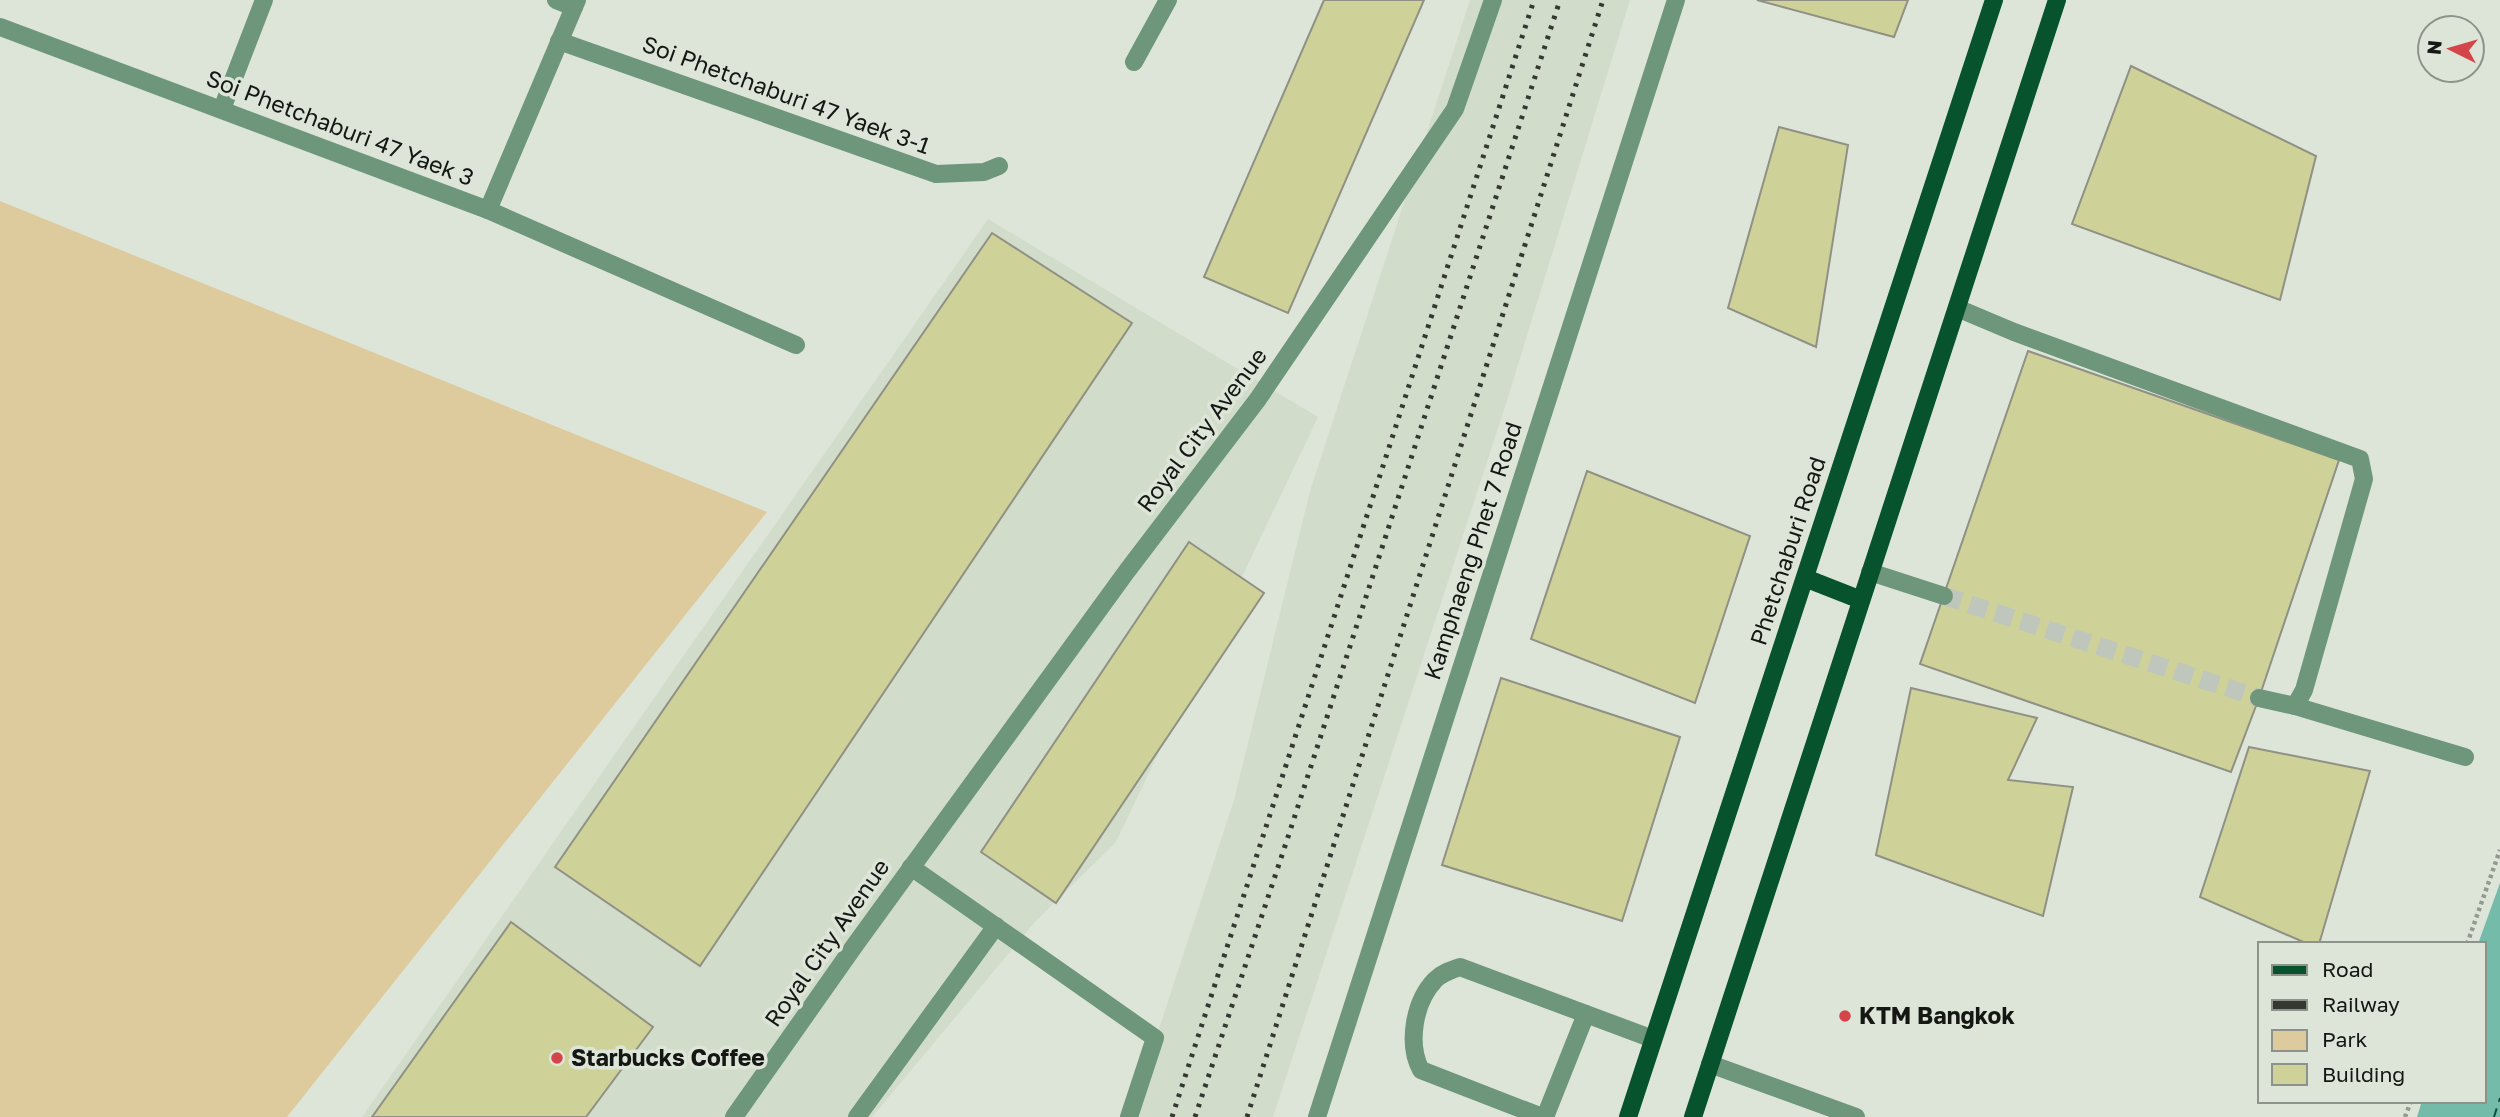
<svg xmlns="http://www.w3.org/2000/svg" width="2500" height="1117" viewBox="0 0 2500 1117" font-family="'Golos Text',sans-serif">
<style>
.built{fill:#d1ddca}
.green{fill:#decb9d}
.water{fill:#74bbaa}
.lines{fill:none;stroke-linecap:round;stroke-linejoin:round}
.ferry{stroke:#124f43;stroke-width:2;stroke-dasharray:9 7;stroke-linecap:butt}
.building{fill:#ced298;stroke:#909184;stroke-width:2}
.minor-tunnel{stroke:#bfc6bb;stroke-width:18;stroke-dasharray:18 9;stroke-linecap:butt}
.path{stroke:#949990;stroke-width:4.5;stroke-dasharray:3.5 3.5;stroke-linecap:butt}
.minor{stroke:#6d967b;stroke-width:18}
.major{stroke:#06532e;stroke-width:18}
.rail{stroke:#353732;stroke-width:5;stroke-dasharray:3.5 7;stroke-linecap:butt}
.poi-dot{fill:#d44549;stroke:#dde5d9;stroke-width:2.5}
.labels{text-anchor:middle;stroke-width:7;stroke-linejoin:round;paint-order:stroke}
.street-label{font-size:23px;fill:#151713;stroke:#dde5d9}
.poi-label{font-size:23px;font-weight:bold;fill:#151713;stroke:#dde5d9;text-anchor:start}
</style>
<rect width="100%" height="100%" fill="#dde5d9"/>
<g class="built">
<path d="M 1470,0 L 1630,0 L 1506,404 L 1273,1117 L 1130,1117 L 1234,800 L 1310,491 Z"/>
<path d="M 988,219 L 1318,417 L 1116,842 L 1034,923 L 872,1117 L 362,1117 Z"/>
</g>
<path class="green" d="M 0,201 L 767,512 L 287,1117 L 0,1117 Z"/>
<path class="water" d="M 2500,883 L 2500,1117 L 2417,1117 L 2422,1101 L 2484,1101 L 2484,944 L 2478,944 Z"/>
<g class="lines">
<path class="ferry" d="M 2494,1117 L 2500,1098"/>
</g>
<g class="building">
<path d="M 1324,0 L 1424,0 L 1288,313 L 1204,277 Z"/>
<path d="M 1757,0 L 1908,0 L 1894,37 Z"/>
<path d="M 2131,66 L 2316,156 L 2280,300 L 2072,224 Z"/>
<path d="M 1779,127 L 1848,145 L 1816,347 L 1728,308 Z"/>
<path d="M 992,233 L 1132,323 L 700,966 L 555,867 Z"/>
<path d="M 2028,351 L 2339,460 L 2259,698 L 2231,772 L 1920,664 Z"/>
<path d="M 1587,471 L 1750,536 L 1695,703 L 1531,639 Z"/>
<path d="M 1189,542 L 1264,593 L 1056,903 L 981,852 Z"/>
<path d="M 1501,678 L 1680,737 L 1622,921 L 1442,865 Z"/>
<path d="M 1911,688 L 2037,718 L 2008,780 L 2073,787 L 2043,916 L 1876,855 Z"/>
<path d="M 2249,747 L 2370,771 L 2319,944 L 2308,944 L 2200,897 Z"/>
<path d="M 511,922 L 653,1027 L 586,1117 L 372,1117 Z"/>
</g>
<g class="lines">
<path class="minor-tunnel" d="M 1944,596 L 2259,698"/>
<g class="path">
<path d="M 2467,944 L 2500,850"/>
<path d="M 2405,1117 L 2411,1101"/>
</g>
<g class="minor">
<path d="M 556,0 L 574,7"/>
<path d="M 0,27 L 488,210 L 577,0"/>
<path d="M 559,41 L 936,174 L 984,172 L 999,166"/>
<path d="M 1134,62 L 1168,0"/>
<path d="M 222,109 L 264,0"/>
<path d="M 488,210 L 796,345"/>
<path d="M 1957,308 L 2014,332 L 2360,459 L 2364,479 L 2304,690 L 2295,706"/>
<path d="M 1870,572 L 1944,596"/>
<path d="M 2259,698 L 2295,706 L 2465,757"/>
<path d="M 911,867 L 1155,1038 L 1129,1117"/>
<path d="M 1710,1064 L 1856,1117"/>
<path d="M 734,1117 L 855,945 L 1127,571 L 1258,399 L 1455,109 L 1493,0"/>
<path d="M 857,1117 L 996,926"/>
<path d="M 1317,1117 L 1676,0"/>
<path d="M 1542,1117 L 1421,1070 C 1407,1044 1414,1002 1435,980 C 1442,973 1451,970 1460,967 L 1653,1039"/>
<path d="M 1545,1117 L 1586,1014"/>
</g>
<g class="major">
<path d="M 1805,578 L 1861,600"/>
<path d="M 1628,1117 L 1994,0"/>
<path d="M 1693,1117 L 2057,0"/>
</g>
<g class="rail">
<path d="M 1172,1117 L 1534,0"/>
<path d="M 1195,1117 L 1288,837 L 1560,0"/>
<path d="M 1247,1117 L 1603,0"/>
</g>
</g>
<g class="poi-dot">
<circle cx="1845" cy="1016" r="7"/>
<circle cx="557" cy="1058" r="7"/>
</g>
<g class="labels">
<g class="street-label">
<text transform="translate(786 95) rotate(20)" y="8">Soi Phetchaburi 47 Yaek 3-1</text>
<text transform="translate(340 128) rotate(21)" y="8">Soi Phetchaburi 47 Yaek 3</text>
<text transform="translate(1202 430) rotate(-53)" y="8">Royal City Avenue</text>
<text transform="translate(1473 551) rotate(-72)" y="8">Kamphaeng Phet 7 Road</text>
<text transform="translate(1788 551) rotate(-72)" y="8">Phetchaburi Road</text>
<text transform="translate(827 943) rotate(-55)" y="8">Royal City Avenue</text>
</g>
<g class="poi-label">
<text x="1859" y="1024">KTM Bangkok</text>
<text x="571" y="1066">Starbucks Coffee</text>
</g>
</g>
<rect x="2258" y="942" width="228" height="161" fill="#dde5d9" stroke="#8d938a" stroke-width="2"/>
<rect x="2272" y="965" width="35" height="10" fill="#06532e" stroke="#8d938a" stroke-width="2"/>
<text x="2322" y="977" font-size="21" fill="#151713">Road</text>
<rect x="2272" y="1000" width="35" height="10" fill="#353732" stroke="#8d938a" stroke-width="2"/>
<text x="2322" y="1012" font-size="21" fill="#151713">Railway</text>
<rect x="2272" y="1030" width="35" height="21" fill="#decb9d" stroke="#8d938a" stroke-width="2"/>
<text x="2322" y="1047" font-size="21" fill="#151713">Park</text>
<rect x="2272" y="1064" width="35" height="21" fill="#ced298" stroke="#8d938a" stroke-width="2"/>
<text x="2322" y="1082" font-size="21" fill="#151713">Building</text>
<g transform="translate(2451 49) rotate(275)"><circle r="33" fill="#dde5d9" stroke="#8d938a" stroke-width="2"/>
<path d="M0-5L12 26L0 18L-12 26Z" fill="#d44549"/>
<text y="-10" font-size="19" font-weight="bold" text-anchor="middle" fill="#151713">N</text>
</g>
</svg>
